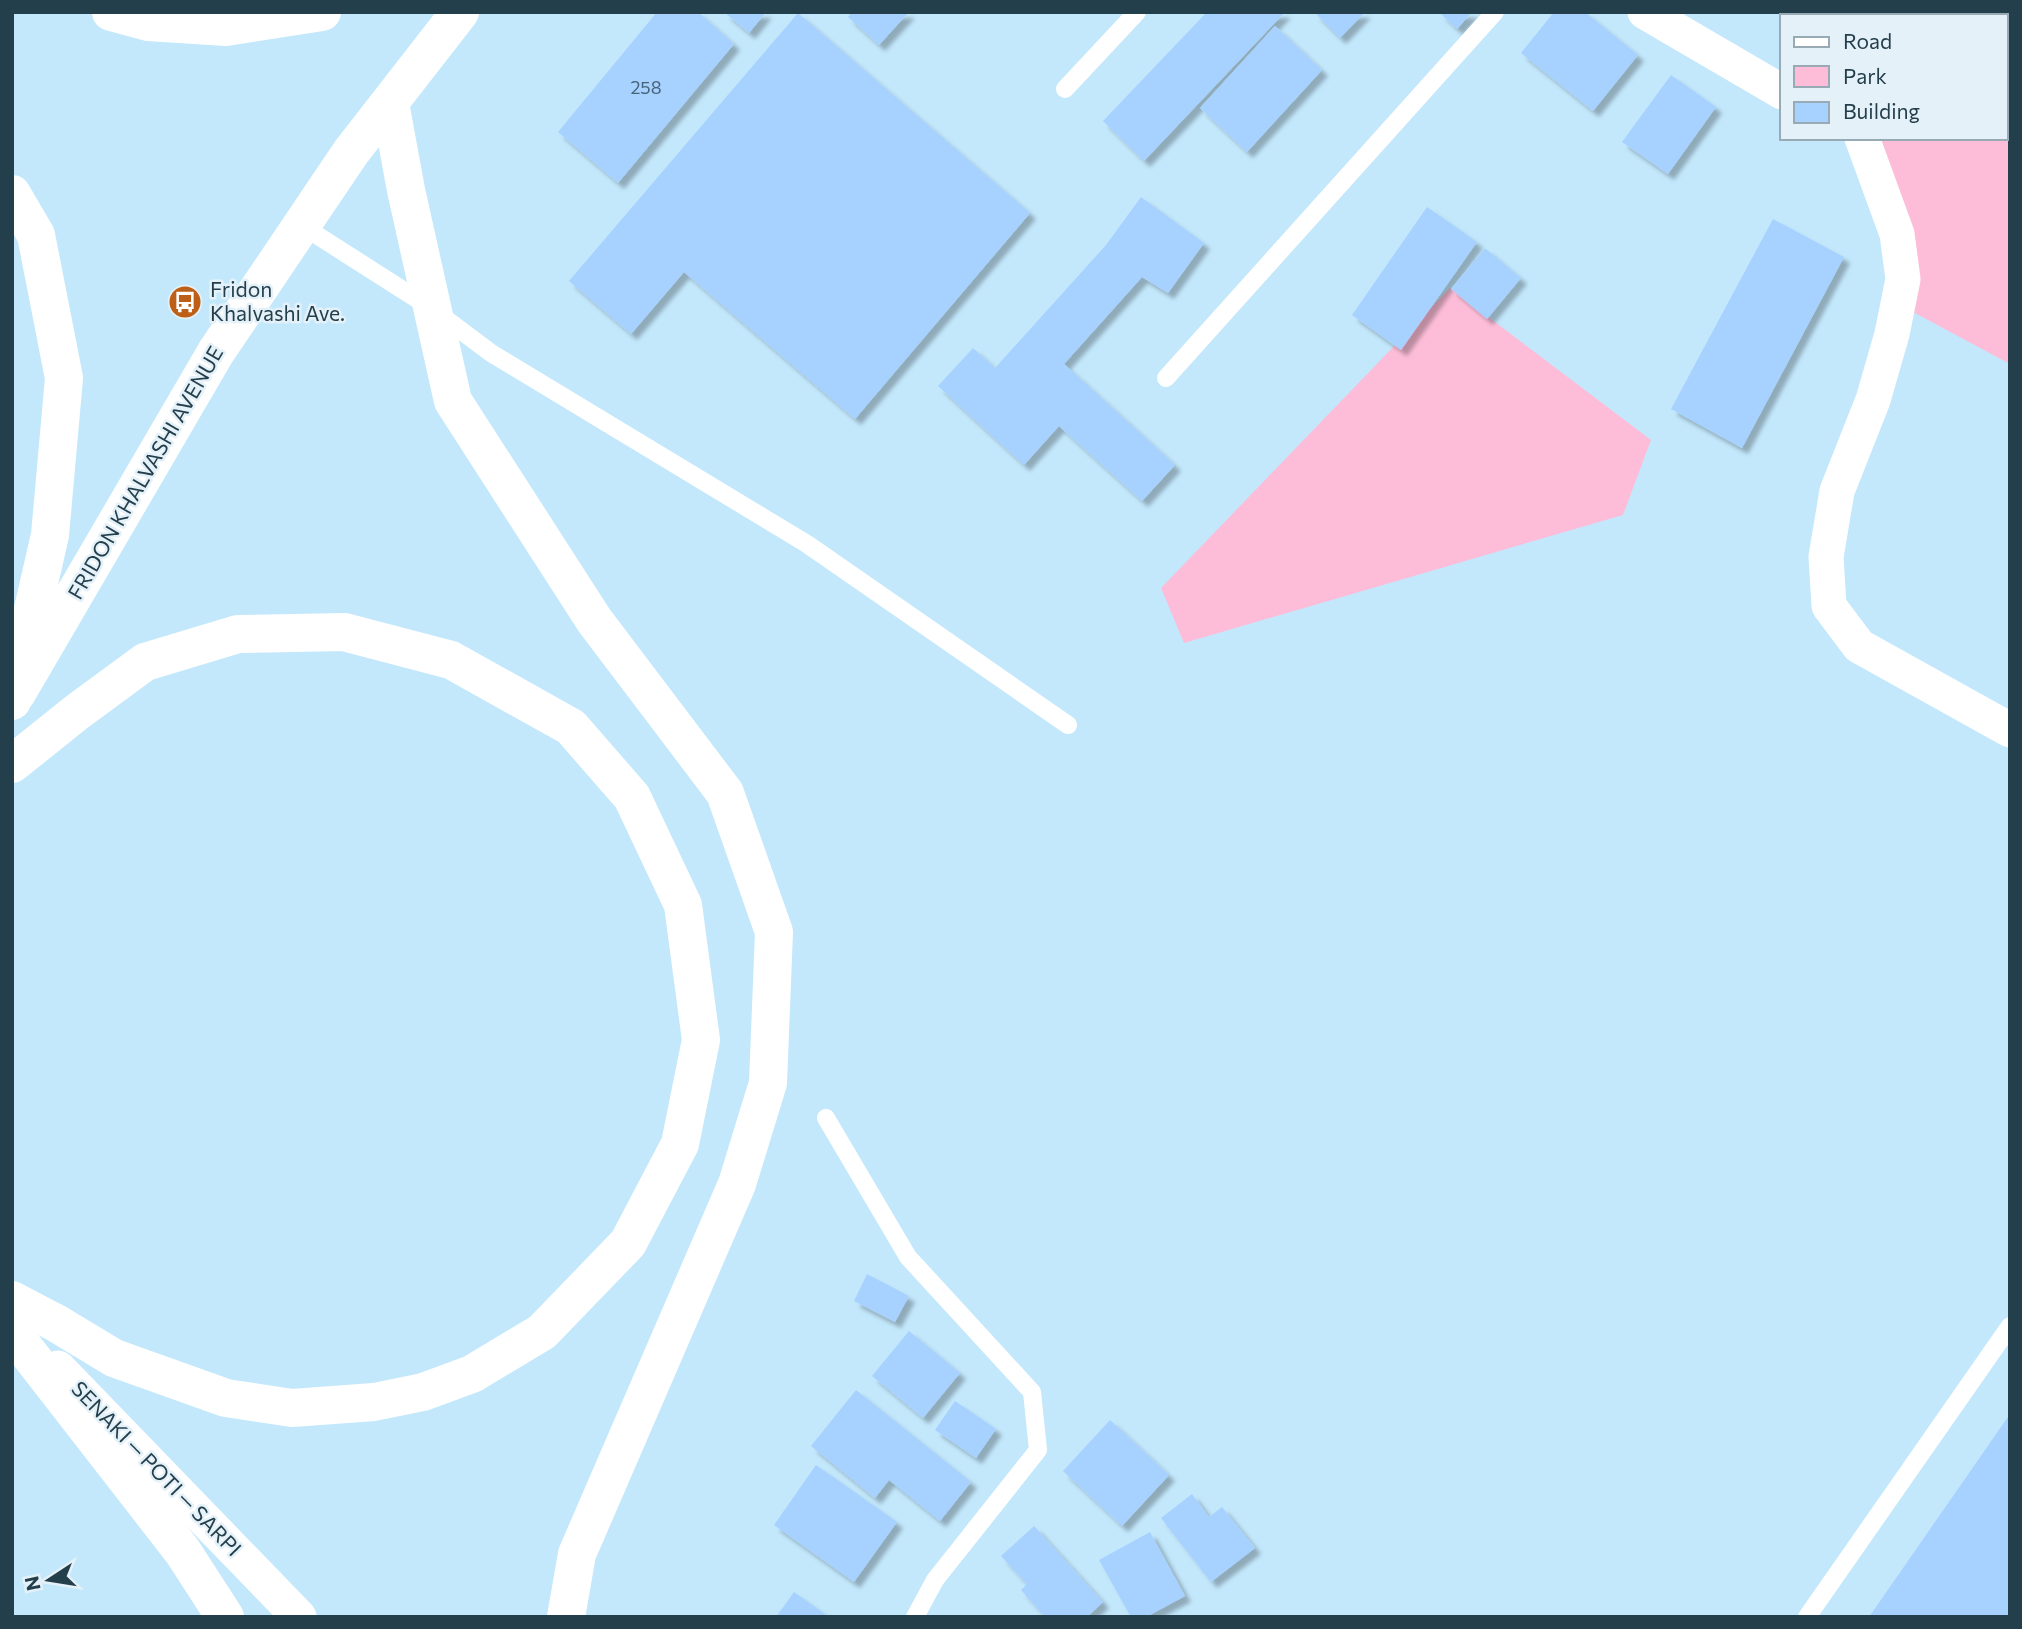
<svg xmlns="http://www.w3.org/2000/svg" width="2022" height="1629" viewBox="0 0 2022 1629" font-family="Commissioner,sans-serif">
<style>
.green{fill:#fdbdd8}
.building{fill:#a7d1ff;filter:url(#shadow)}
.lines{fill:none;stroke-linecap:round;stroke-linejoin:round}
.service{stroke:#fff;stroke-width:18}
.minor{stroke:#fff;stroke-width:35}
.primary{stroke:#fff;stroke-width:38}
.trunk{stroke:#fff;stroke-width:38}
.labels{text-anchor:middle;stroke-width:5;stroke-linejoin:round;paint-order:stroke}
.number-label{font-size:18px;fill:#456479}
.poi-label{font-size:21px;fill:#243f4c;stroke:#e5f1f8;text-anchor:start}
.street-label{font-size:21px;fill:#243f4c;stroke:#e5f1f8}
</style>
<defs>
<filter id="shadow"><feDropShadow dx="6" dy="6" stdDeviation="2" flood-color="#0004"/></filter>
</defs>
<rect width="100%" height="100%" fill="#c3e8fc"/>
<g class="green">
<path d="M 1884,12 L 2010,12 L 2010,364 L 1898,304 L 1862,138 L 2006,138 L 2006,16 L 1883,16 Z"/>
<path d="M 1450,288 L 1651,440 L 1623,515 L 1184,643 L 1161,588 Z"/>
</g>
<g class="building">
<path d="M 657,12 L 698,12 L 734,44 L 618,183 L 558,132 Z"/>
<path d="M 724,12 L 766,12 L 749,33 Z"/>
<path d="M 852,12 L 909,12 L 879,45 L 848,17 Z"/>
<path d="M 1207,12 L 1285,12 L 1144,161 L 1103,121 Z"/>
<path d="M 1314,12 L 1365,12 L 1340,38 Z"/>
<path d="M 1439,12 L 1472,12 L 1457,29 Z"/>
<path d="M 1554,12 L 1585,12 L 1638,55 L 1593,111 L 1521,53 Z"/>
<path d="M 1778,12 L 1844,12 L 1846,16 L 1782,16 L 1782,20 Z"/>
<path d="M 798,13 L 1030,213 L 855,419 L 684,272 L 631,334 L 569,281 Z"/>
<path d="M 1275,26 L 1322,70 L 1247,152 L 1200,108 Z"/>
<path d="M 1671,75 L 1716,107 L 1668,174 L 1622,142 Z"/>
<path d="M 1141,197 L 1204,243 L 1168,293 L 1142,277 L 1064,364 L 1175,465 L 1142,501 L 1059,426 L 1024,465 L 938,386 L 973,348 L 995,368 L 1106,245 Z"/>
<path d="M 1427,207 L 1477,242 L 1401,350 L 1352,315 Z"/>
<path d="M 1773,219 L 1844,257 L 1742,448 L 1671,409 Z"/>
<path d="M 1485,248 L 1521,278 L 1487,319 L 1451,289 Z"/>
<path d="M 867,1274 L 909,1296 L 895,1322 L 854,1301 Z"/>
<path d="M 909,1331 L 960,1373 L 923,1418 L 872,1376 Z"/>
<path d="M 856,1390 L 971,1482 L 940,1521 L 889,1480 L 875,1498 L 811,1446 Z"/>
<path d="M 955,1401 L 996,1429 L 976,1458 L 935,1430 Z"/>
<path d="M 2010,1414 L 2010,1617 L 1869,1617 Z"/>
<path d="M 1110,1420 L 1169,1475 L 1122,1526 L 1063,1471 Z"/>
<path d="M 816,1465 L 897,1522 L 854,1582 L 774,1525 Z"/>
<path d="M 1192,1494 L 1209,1517 L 1222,1507 L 1255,1548 L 1211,1582 L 1161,1518 Z"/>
<path d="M 1034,1526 L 1103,1602 L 1087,1617 L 1045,1617 L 1021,1590 L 1027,1584 L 1001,1556 Z"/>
<path d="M 1150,1532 L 1185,1596 L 1146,1617 L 1131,1617 L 1099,1560 Z"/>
<path d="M 794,1592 L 829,1617 L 776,1617 Z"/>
</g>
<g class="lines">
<g class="service">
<path d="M 1065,89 L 1137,12"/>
<path d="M 301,225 L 431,308 L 491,353 L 807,544 L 1068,725"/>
<path d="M 1166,378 L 1495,12"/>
<path d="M 826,1118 L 908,1257 L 1032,1392 L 1038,1450 L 935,1580 L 915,1617"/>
<path d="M 1807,1617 L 2010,1326"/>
</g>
<g class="minor">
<path d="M 1645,12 L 1782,92"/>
<path d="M 2006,53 L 2010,48"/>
<path d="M 1862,138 L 1897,234 L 1903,279 L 1892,334 L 1873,400 L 1837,491 L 1826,557 L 1829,606 L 1859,646 L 2010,730"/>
<path d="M 58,1368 L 299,1617"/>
</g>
<path class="primary" d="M 17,693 L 216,352 L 351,152 L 460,12"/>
<g class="trunk">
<path d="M 111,12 L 148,22 L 226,27 L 322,12"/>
<path d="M 390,103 L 406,190 L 453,401 L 594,620 L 725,793 L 774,932 L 768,1083 L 737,1184 L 577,1554 L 566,1617"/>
<path d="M 12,194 L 36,235 L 64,378 L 50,535 L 12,701"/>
<path d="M 12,764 L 77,712 L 145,662 L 238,634 L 344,632 L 451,660 L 571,727 L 632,797 L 683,905 L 701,1040 L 680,1144 L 628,1243 L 542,1332 L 472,1374 L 423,1392 L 374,1402 L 292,1408 L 226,1398 L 114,1358 L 56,1323 L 12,1300"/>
<path d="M 12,1332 L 183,1552 L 225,1617"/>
</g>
</g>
<defs>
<symbol id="bus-disc" viewBox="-11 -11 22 22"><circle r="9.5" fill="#bd5f16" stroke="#e5f1f8"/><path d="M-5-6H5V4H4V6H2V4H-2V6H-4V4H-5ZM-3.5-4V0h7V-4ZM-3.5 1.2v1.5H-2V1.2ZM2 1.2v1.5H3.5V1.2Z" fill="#fff"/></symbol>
</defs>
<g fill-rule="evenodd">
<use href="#bus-disc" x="166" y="283" width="38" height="38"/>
</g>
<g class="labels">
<g class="number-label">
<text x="646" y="94">258</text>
</g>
<g class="poi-label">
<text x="210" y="297">Fridon<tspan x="210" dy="24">Khalvashi Ave.</tspan></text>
</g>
<g class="street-label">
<text transform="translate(146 473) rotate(-60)" y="7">FRIDON KHALVASHI AVENUE</text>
<text transform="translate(156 1469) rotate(46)" y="7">SENAKI — POTI — SARPI</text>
</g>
</g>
<rect width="2022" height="1629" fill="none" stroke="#243f4c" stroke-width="28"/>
<rect x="1780" y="14" width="228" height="126" fill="#e5f1f8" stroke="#98aab3" stroke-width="2"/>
<rect x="1794" y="37" width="35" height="10" fill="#ffffff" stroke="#98aab3" stroke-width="2"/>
<text x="1843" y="49" font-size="21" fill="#243f4c">Road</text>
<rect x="1794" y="66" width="35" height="21" fill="#fdbdd8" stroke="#98aab3" stroke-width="2"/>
<text x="1843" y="84" font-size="21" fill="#243f4c">Park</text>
<rect x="1794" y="102" width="35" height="21" fill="#a7d1ff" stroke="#98aab3" stroke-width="2"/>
<text x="1843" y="119" font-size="21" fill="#243f4c">Building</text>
<g transform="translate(49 1580) rotate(258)" stroke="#e5f1f8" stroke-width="5" paint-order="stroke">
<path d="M0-5L12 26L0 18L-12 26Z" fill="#243f4c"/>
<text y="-10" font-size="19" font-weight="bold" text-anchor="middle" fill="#243f4c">N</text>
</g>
</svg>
